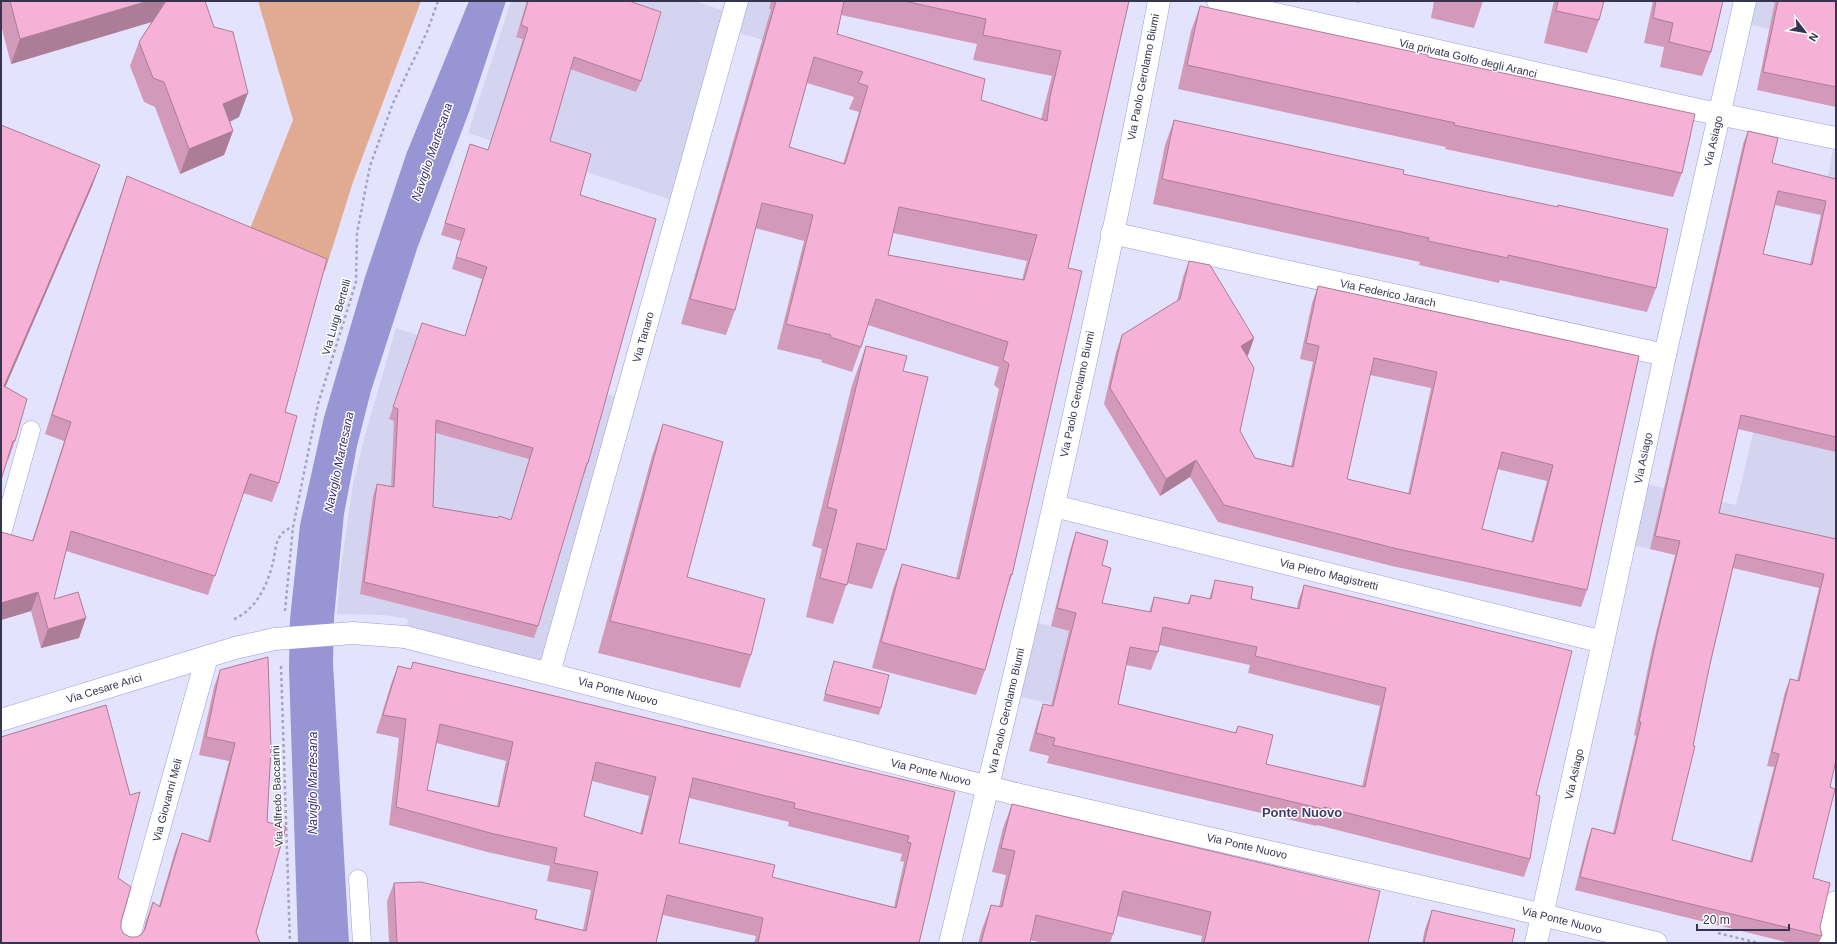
<svg xmlns="http://www.w3.org/2000/svg" width="1837" height="944" viewBox="0 0 1837 944" font-family="Helvetica,sans-serif">
<style>
.built{fill:#d4d4f1}
.green{fill:#e0ab92}
.water{fill:#9895d5}
.lines{fill:none;stroke-linecap:round;stroke-linejoin:round}
.lane-casing{stroke:#9d9bd9;stroke-width:19}
.street-casing{stroke:#9d9bd9;stroke-width:23}
.secondary-casing{stroke:#9d9bd9;stroke-width:23}
.path{stroke:#a5a4be;stroke-width:2.5;stroke-dasharray:3 3;stroke-linecap:butt}
.lane{stroke:#fff;stroke-width:18}
.street{stroke:#fff;stroke-width:22}
.secondary{stroke:#fff;stroke-width:22}
.secondary-bridge-casing{stroke:#9d9bd9;stroke-width:23;stroke-linecap:butt}
.secondary-bridge{stroke:#fff;stroke-width:22}
.wall{fill:#d399b8;fill-rule:evenodd}
.shaded-wall{fill:#ac7d96}
.building{fill:#f5b2d6;stroke:#ac7d96;fill-rule:evenodd}
.labels{text-anchor:middle;stroke-width:3;stroke-linejoin:round;paint-order:stroke}
.street-label{font-size:11px;fill:#36354f;stroke:#fff}
.water-label{font-size:12px;font-style:italic;fill:#392c77;stroke:#fff}
.quarter-label{font-size:13px;font-weight:bold;fill:#403b71;stroke:#fff}
</style>
<rect width="100%" height="100%" fill="#e4e3fe"/>
<g class="built">
<path d="M 511,1 L 695,1 L 733,14 L 737,1 L 841,1 L 805,52 L 729,30 L 681,203 L 468,133 Z"/>
<path d="M 1745,1 L 1836,1 L 1769,29 L 1740,22 Z"/>
<path d="M 1835,138 L 1836,591 L 1624,543 L 1637,482 L 1736,505 L 1760,404 L 1777,408 L 1821,215 Z"/>
<path d="M 396,328 L 626,400 L 549,673 L 405,637 L 408,619 L 384,615 L 337,614 L 340,573 L 353,484 L 365,435 Z"/>
<path d="M 1028,620 L 1109,641 L 1092,714 L 1010,694 Z"/>
</g>
<path class="green" d="M 258,1 L 421,1 L 353,182 L 325,271 L 246,239 L 293,120 Z"/>
<path class="water" d="M 469,1 L 506,1 L 469,112 L 418,246 L 371,391 L 357,446 L 344,514 L 334,618 L 333,663 L 349,943 L 298,943 L 289,668 L 290,619 L 300,525 L 324,417 L 365,277 L 407,152 Z"/>
<g class="lines">
<defs>
<g id="lane">
<path d="M 1,537 L 31,430"/>
<path d="M 358,879 L 362,943"/>
</g>
<g id="street">
<path d="M 1218,1 L 1694,109 L 1836,138"/>
<path d="M 1112,233 L 1665,355"/>
<path d="M 1054,506 L 1603,642"/>
<path d="M 549,673 L 737,1"/>
<path d="M 127,943 L 207,657"/>
<path d="M 950,943 C 1026,631 1100,317 1159,1"/>
<path d="M 1536,943 L 1603,642 L 1665,355 L 1745,1"/>
<path d="M 1827,943 L 1836,902"/>
</g>
<g id="secondary">
<path d="M 405,637 L 1020,795 L 1506,906 L 1656,943"/>
<path d="M 1,720 L 235,648 L 275,639"/>
</g>
</defs>
<use href="#lane" class="lane-casing"/>
<use href="#street" class="street-casing"/>
<use href="#secondary" class="secondary-casing"/>
<g class="path">
<path d="M 285,611 L 293,527 L 318,404 L 356,282 L 357,233 L 370,166 L 393,103 L 427,32 L 438,1"/>
<path d="M 234,619 C 256,610 268,584 273,562 C 275,554 275,545 279,538 C 282,532 287,529 293,527"/>
<path d="M 281,666 L 290,943"/>
<path d="M 1718,933 L 1758,943"/>
</g>
<use href="#lane" class="lane"/>
<use href="#street" class="street"/>
<use href="#secondary" class="secondary"/>
<defs>
<path id="secondary-bridge" d="M 275,639 L 353,633 L 405,637"/>
</defs>
<use href="#secondary-bridge" class="secondary-bridge-casing"/>
<use href="#secondary-bridge" class="secondary-bridge"/>
</g>
<g class="wall">
<path d="M 1,1 L 205,1 L 239,117 L 230,122 L 233,131 L 224,155 L 180,174 L 155,107 L 144,102 L 130,66 L 139,42 L 152,21 L 11,64 L 1,25 Z"/>
<path d="M 527,1 L 629,1 L 641,81 L 636,92 L 570,69 L 550,141 L 580,195 L 588,463 L 584,475 L 583,475 L 538,626 L 534,638 L 360,594 L 373,496 L 377,484 L 391,487 L 394,421 L 389,419 L 418,335 L 465,336 L 482,279 L 452,269 L 461,241 L 441,235 L 470,144 L 488,150 L 523,39 L 516,37 ZM 436,433 L 529,459 L 511,520 L 433,507 Z"/>
<path d="M 771,1 L 1129,1 L 1068,268 L 1012,575 L 1007,590 L 985,670 L 976,695 L 872,668 L 893,589 L 902,564 L 956,578 L 999,389 L 994,385 L 999,367 L 868,325 L 861,347 L 852,372 L 821,362 L 822,360 L 777,349 L 804,241 L 755,228 L 735,310 L 726,335 L 681,324 L 771,9 L 769,9 ZM 841,15 L 977,44 L 973,60 L 1052,76 L 1041,119 L 981,100 L 837,34 ZM 807,83 L 854,97 L 849,109 L 859,112 L 843,164 L 789,147 ZM 893,233 L 1027,261 L 1022,280 L 888,255 Z"/>
<path d="M 1350,1 L 1360,1 L 1359,3 Z"/>
<path d="M 1434,1 L 1483,1 L 1474,28 L 1431,18 Z"/>
<path d="M 1554,1 L 1604,1 L 1599,20 L 1587,53 L 1544,43 Z"/>
<path d="M 1653,1 L 1723,1 L 1711,52 L 1702,76 L 1660,67 L 1664,47 L 1644,43 Z"/>
<path d="M 1775,1 L 1836,1 L 1836,107 L 1757,90 Z"/>
<path d="M 1200,6 L 1428,57 L 1682,173 L 1673,197 L 1445,149 L 1446,147 L 1178,89 L 1191,31 Z"/>
<path d="M 1174,120 L 1403,174 L 1656,288 L 1647,312 L 1500,280 L 1499,283 L 1419,265 L 1420,262 L 1153,204 L 1165,145 Z"/>
<path d="M 1,125 L 93,184 L 5,387 L 15,441 L 8,461 L 7,460 L 1,480 Z"/>
<path d="M 1748,131 L 1772,163 L 1836,179 L 1836,452 L 1738,429 L 1719,513 L 1836,539 L 1830,787 L 1813,878 L 1820,927 L 1822,936 L 1819,943 L 1790,943 L 1575,890 L 1587,842 L 1592,828 L 1613,833 L 1636,736 L 1634,735 L 1652,649 L 1675,555 L 1650,549 L 1743,144 ZM 1775,205 L 1821,215 L 1810,264 L 1763,254 ZM 1733,568 L 1819,588 L 1797,681 L 1790,679 L 1785,692 L 1767,766 L 1774,767 L 1750,861 L 1672,840 L 1710,664 Z"/>
<path d="M 127,176 L 285,412 L 279,483 L 272,502 L 243,493 L 208,595 L 66,551 L 54,599 L 79,638 L 41,648 L 31,611 L 1,620 L 1,532 L 32,541 L 64,441 L 45,434 L 120,196 Z"/>
<path d="M 1189,261 L 1254,338 L 1248,355 L 1247,356 L 1240,431 L 1255,458 L 1291,466 L 1313,362 L 1300,359 L 1312,303 L 1318,286 L 1639,356 L 1587,590 L 1581,607 L 1392,566 L 1218,522 L 1190,477 L 1160,496 L 1104,404 L 1116,352 L 1122,335 L 1177,301 L 1183,277 ZM 1370,375 L 1431,388 L 1408,494 L 1347,479 ZM 1497,469 L 1547,481 L 1531,542 L 1482,529 Z"/>
<path d="M 866,346 L 886,550 L 872,589 L 847,583 L 833,624 L 806,617 L 822,549 L 812,546 L 852,385 Z"/>
<path d="M 663,424 L 687,577 L 751,655 L 740,688 L 598,653 L 652,456 Z"/>
<path d="M 1076,532 L 1102,565 L 1102,603 L 1149,612 L 1154,597 L 1187,604 L 1191,595 L 1209,599 L 1215,580 L 1251,599 L 1297,608 L 1298,602 L 1304,585 L 1536,795 L 1530,859 L 1524,877 L 1317,825 L 1317,826 L 1047,763 L 1049,756 L 1029,751 L 1037,722 L 1043,704 L 1051,706 L 1069,631 L 1051,626 L 1070,550 ZM 1159,645 L 1250,665 L 1248,673 L 1380,706 L 1362,787 L 1266,764 L 1238,726 L 1235,733 L 1118,704 L 1126,665 L 1151,670 L 1158,652 Z"/>
<path d="M 268,657 L 271,748 L 267,822 L 286,827 L 256,932 L 260,943 L 1,943 L 1,737 L 106,705 L 130,795 L 140,792 L 118,878 L 131,887 L 121,922 L 121,929 L 124,934 L 130,937 L 137,937 L 142,934 L 143,933 L 146,920 L 153,902 L 159,906 L 175,851 L 182,833 L 208,841 L 229,761 L 199,755 L 214,687 L 220,670 Z"/>
<path d="M 834,661 L 881,708 L 879,715 L 823,701 L 832,668 Z"/>
<path d="M 413,662 L 955,792 L 919,943 L 754,943 L 756,936 L 663,915 L 656,943 L 389,943 L 387,901 L 394,883 L 583,930 L 591,890 L 547,881 L 550,866 L 487,852 L 389,825 L 399,738 L 376,733 L 391,684 L 398,666 L 411,669 ZM 436,743 L 506,761 L 497,806 L 427,790 ZM 592,781 L 649,796 L 640,834 L 584,816 ZM 689,798 L 789,822 L 788,826 L 902,854 L 900,861 L 904,862 L 894,907 L 772,877 L 679,843 Z"/>
<path d="M 1012,804 L 1368,943 L 1201,943 L 1202,936 L 1117,916 L 1113,934 L 1110,943 L 1043,943 L 1030,940 L 1030,943 L 978,943 L 982,929 L 991,905 L 999,907 L 1006,875 L 992,872 L 1003,828 Z"/>
<path d="M 1432,910 L 1512,943 L 1422,943 L 1425,929 Z"/>
</g>
<g class="shaded-wall">
<path d="M 148,1 L 168,1 L 162,19 L 11,64 L 20,39 Z"/>
<path d="M 248,93 L 239,117 L 214,129 L 223,104 Z"/>
<path d="M 233,131 L 224,155 L 180,174 L 189,149 Z"/>
<path d="M 100,165 L 93,184 L 1,397 L 4,386 Z"/>
<path d="M 1254,338 L 1248,355 L 1235,362 L 1241,346 Z"/>
<path d="M 1196,460 L 1190,477 L 1160,496 L 1166,479 Z"/>
<path d="M 38,592 L 31,611 L 1,620 L 1,603 Z"/>
<path d="M 86,618 L 79,638 L 41,648 L 48,629 Z"/>
</g>
<g class="building">
<path d="M 10,1 L 148,1 L 20,39 Z"/>
<path d="M 166,1 L 205,1 L 214,27 L 233,32 L 248,93 L 223,104 L 233,131 L 189,149 L 164,82 L 153,78 L 139,42 Z"/>
<path d="M 528,1 L 629,1 L 661,12 L 641,81 L 574,57 L 550,141 L 591,154 L 580,195 L 656,219 L 588,463 L 587,463 L 538,626 L 364,582 L 377,484 L 394,487 L 398,409 L 393,407 L 422,323 L 465,336 L 487,267 L 456,257 L 465,229 L 445,223 L 470,144 L 488,150 L 528,28 L 521,25 ZM 436,420 L 533,448 L 511,520 L 499,516 L 498,518 L 433,507 Z"/>
<path d="M 776,1 L 844,1 L 837,34 L 985,79 L 981,100 L 1047,121 L 1050,97 L 1061,51 L 983,35 L 986,19 L 904,1 L 1129,1 L 1068,268 L 1082,271 L 1012,575 L 1011,574 L 985,670 L 881,642 L 902,564 L 959,579 L 1009,364 L 1003,360 L 1008,342 L 876,299 L 861,347 L 830,337 L 831,335 L 786,324 L 813,215 L 762,203 L 735,310 L 690,299 ZM 814,57 L 863,72 L 858,83 L 868,86 L 845,164 L 789,147 ZM 899,207 L 1037,235 L 1024,280 L 888,255 Z"/>
<path d="M 1558,1 L 1604,1 L 1599,20 L 1556,11 Z"/>
<path d="M 1656,1 L 1723,1 L 1711,52 L 1669,42 L 1673,23 L 1653,18 Z"/>
<path d="M 1778,1 L 1836,1 L 1836,87 L 1763,72 Z"/>
<path d="M 1200,6 L 1428,55 L 1428,57 L 1695,114 L 1682,173 L 1454,125 L 1455,123 L 1187,65 Z"/>
<path d="M 1174,120 L 1404,170 L 1403,174 L 1558,207 L 1558,205 L 1668,229 L 1656,288 L 1508,255 L 1508,258 L 1428,241 L 1429,238 L 1162,179 Z"/>
<path d="M 1,125 L 100,165 L 4,386 L 27,399 L 15,441 L 13,441 L 1,480 Z"/>
<path d="M 1748,131 L 1778,138 L 1772,163 L 1836,179 L 1836,437 L 1741,415 L 1719,513 L 1836,539 L 1836,760 L 1830,787 L 1835,789 L 1813,878 L 1830,883 L 1820,927 L 1822,936 L 1580,877 L 1592,828 L 1615,834 L 1641,722 L 1639,722 L 1657,635 L 1680,541 L 1655,536 ZM 1778,191 L 1826,201 L 1812,265 L 1763,254 ZM 1736,554 L 1824,574 L 1799,681 L 1790,679 L 1772,752 L 1779,754 L 1752,862 L 1672,840 L 1695,746 L 1693,746 L 1710,664 Z"/>
<path d="M 127,176 L 327,259 L 285,412 L 297,416 L 279,483 L 250,474 L 215,576 L 71,531 L 54,599 L 78,592 L 86,618 L 48,629 L 38,592 L 1,603 L 1,532 L 33,541 L 71,422 L 52,415 Z"/>
<path d="M 1189,261 L 1210,265 L 1254,338 L 1241,346 L 1254,368 L 1240,431 L 1255,458 L 1293,467 L 1319,346 L 1306,343 L 1318,286 L 1639,356 L 1587,590 L 1398,549 L 1224,505 L 1196,460 L 1166,479 L 1110,388 L 1122,335 L 1180,299 ZM 1374,358 L 1437,372 L 1410,494 L 1347,479 ZM 1502,452 L 1553,465 L 1533,542 L 1482,529 Z"/>
<path d="M 866,346 L 907,356 L 903,371 L 928,377 L 886,550 L 857,543 L 847,585 L 820,578 L 837,510 L 827,507 Z"/>
<path d="M 663,424 L 723,442 L 687,577 L 765,599 L 751,655 L 610,621 Z"/>
<path d="M 1076,532 L 1108,541 L 1102,565 L 1111,568 L 1102,603 L 1151,612 L 1154,597 L 1189,604 L 1191,595 L 1211,599 L 1215,580 L 1253,587 L 1251,599 L 1299,609 L 1304,585 L 1572,651 L 1536,795 L 1540,796 L 1530,859 L 1324,807 L 1323,809 L 1053,745 L 1055,738 L 1036,733 L 1043,704 L 1053,706 L 1076,613 L 1057,608 ZM 1163,627 L 1257,647 L 1255,656 L 1386,688 L 1365,787 L 1266,764 L 1273,735 L 1238,726 L 1236,733 L 1118,704 L 1130,647 L 1158,652 Z"/>
<path d="M 268,657 L 271,748 L 267,822 L 286,827 L 256,932 L 260,943 L 1,943 L 1,737 L 106,705 L 130,795 L 140,792 L 118,878 L 131,887 L 121,922 L 121,929 L 124,934 L 130,937 L 137,937 L 142,934 L 145,929 L 153,902 L 160,907 L 182,833 L 210,842 L 235,743 L 206,737 L 220,670 Z"/>
<path d="M 834,661 L 889,675 L 881,708 L 825,694 Z"/>
<path d="M 413,662 L 955,792 L 919,943 L 758,943 L 763,918 L 667,895 L 656,943 L 397,943 L 394,883 L 421,882 L 537,910 L 535,919 L 586,931 L 598,872 L 554,863 L 557,848 L 494,834 L 396,807 L 406,719 L 383,715 L 398,666 L 411,669 ZM 440,724 L 513,742 L 499,807 L 427,790 ZM 596,762 L 656,777 L 642,834 L 584,816 ZM 693,778 L 795,803 L 794,808 L 909,836 L 907,842 L 911,843 L 896,908 L 772,877 L 775,865 L 679,843 Z"/>
<path d="M 1012,804 L 1380,891 L 1368,943 L 1204,943 L 1211,912 L 1123,891 L 1113,934 L 1036,915 L 1030,943 L 981,943 L 991,905 L 1002,907 L 1015,851 L 1001,848 Z"/>
<path d="M 1432,910 L 1515,929 L 1512,943 L 1424,943 Z"/>
</g>
<g class="labels">
<g class="street-label">
<text transform="translate(1468 58) rotate(13)" y="4">Via privata Golfo degli Aranci</text>
<text transform="translate(1143 77) rotate(-79)" y="4">Via Paolo Gerolamo Biumi</text>
<text transform="translate(1713 141) rotate(-77)" y="4">Via Asiago</text>
<text transform="translate(1388 293) rotate(12)" y="4">Via Federico Jarach</text>
<text transform="translate(336 317) rotate(-74)" y="4">Via Luigi Bertelli</text>
<text transform="translate(643 337) rotate(-74)" y="4">Via Tanaro</text>
<text transform="translate(1077 394) rotate(-78)" y="4">Via Paolo Gerolamo Biumi</text>
<text transform="translate(1643 458) rotate(-78)" y="4">Via Asiago</text>
<text transform="translate(1329 574) rotate(14)" y="4">Via Pietro Magistretti</text>
<text transform="translate(104 688) rotate(-17)" y="4">Via Cesare Arici</text>
<text transform="translate(618 691) rotate(15)" y="4">Via Ponte Nuovo</text>
<text transform="translate(1006 711) rotate(-77)" y="4">Via Paolo Gerolamo Biumi</text>
<text transform="translate(931 772) rotate(14)" y="4">Via Ponte Nuovo</text>
<text transform="translate(1574 774) rotate(-77)" y="4">Via Asiago</text>
<text transform="translate(277 796) rotate(-92)" y="4">Via Alfredo Baccarini</text>
<text transform="translate(167 800) rotate(-75)" y="4">Via Giovanni Meli</text>
<text transform="translate(1247 846) rotate(13)" y="4">Via Ponte Nuovo</text>
<text transform="translate(1562 920) rotate(14)" y="4">Via Ponte Nuovo</text>
</g>
<g class="water-label">
<text transform="translate(432 152) rotate(-71)" y="4">Naviglio Martesana</text>
<text transform="translate(339 462) rotate(-78)" y="4">Naviglio Martesana</text>
<text transform="translate(313 783) rotate(-90)" y="4">Naviglio Martesana</text>
</g>
<g class="quarter-label">
<text x="1302" y="817">Ponte Nuovo</text>
</g>
</g>
<rect width="1837" height="944" fill="none" stroke="#36354f" stroke-width="4"/>
<g transform="translate(1805 32) rotate(121)" stroke="#ffffff" stroke-width="3" paint-order="stroke">
<path d="M0-3L7 15L0 10L-7 15Z" fill="#36354f"/>
<text y="-6" font-size="11" font-weight="bold" text-anchor="middle" fill="#36354f">N</text>
</g>
<path d="M1697 924v6h92v-6" fill="none" stroke="#36354f" stroke-width="2"/>
<text x="1703" y="924" font-size="12" fill="#36354f" stroke="#ffffff" stroke-width="3" paint-order="stroke">20 m</text>
</svg>
